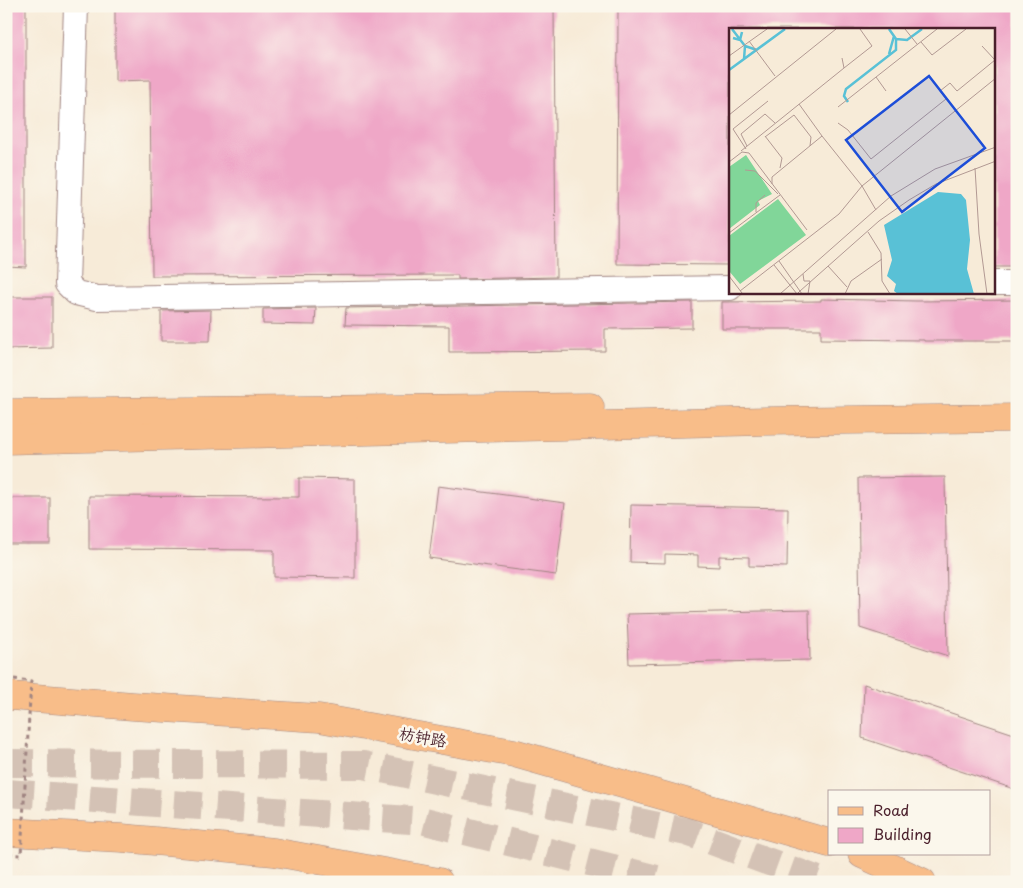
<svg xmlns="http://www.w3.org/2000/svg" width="1023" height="888" viewBox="0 0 1023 888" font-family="'Playpen Sans','LXGW WenKai TC',sans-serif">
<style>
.building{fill:#efa7c7}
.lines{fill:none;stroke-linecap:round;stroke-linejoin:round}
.highway-tunnel{stroke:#d4c2b5;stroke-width:28;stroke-dasharray:28 14;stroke-linecap:butt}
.minor-casing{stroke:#a08582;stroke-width:26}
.major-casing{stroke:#a08582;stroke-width:29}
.highway-casing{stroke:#a08582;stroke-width:29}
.minor{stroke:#fff;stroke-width:24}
.major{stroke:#f8bd89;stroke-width:28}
.highway{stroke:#f8bd89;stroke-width:28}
.path-bridge{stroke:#a08582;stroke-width:3;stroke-dasharray:4 4;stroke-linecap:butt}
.labels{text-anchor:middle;stroke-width:5;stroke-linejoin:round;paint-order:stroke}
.street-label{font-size:16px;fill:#4a1f2b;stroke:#fbf7ec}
.inset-river{fill:none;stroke:#59c1d6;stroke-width:2.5}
.inset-road{fill:none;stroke:#b29993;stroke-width:1}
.view{fill:#1d4ed8;fill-opacity:0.15;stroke:#1d4ed8;stroke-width:2.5}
.inset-edge{fill:none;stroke:#4a1f2b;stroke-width:2.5}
</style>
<rect width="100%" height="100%" fill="#fbf7ec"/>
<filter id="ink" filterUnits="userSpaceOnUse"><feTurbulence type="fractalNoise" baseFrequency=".02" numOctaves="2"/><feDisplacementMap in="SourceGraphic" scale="10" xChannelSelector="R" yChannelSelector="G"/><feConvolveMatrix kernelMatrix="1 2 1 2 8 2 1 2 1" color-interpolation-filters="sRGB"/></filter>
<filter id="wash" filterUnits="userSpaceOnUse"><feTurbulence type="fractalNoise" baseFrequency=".0096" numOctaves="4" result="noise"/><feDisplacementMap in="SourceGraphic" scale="20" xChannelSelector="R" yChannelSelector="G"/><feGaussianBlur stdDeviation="1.12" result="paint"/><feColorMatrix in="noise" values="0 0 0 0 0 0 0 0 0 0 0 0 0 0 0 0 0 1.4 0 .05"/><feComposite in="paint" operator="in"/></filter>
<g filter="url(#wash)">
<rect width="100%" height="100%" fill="#f7ebd8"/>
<g id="blocks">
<g class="building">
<path d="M 6,6 L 26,6 L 26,267 L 6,266 Z"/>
<path d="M 115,6 L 554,6 L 556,277 L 458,279 L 458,275 L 152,276 L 150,80 L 115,81 Z"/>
<path d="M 618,6 L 1016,6 L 1015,267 L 994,267 L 994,29 L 730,29 L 730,265 L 617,264 Z"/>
<path d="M 6,297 L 52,297 L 52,348 L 6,349 Z"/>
<path d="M 821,299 L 917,301 L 1017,300 L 1017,341 L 924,341 L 924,340 L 821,339 L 821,329 L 722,329 L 722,302 L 821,301 Z"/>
<path d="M 692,302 L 692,328 L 605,329 L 605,351 L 449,352 L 449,326 L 345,325 L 346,308 Z"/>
<path d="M 316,308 L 315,325 L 263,324 L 263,309 Z"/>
<path d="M 211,310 L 210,341 L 161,341 L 161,311 Z"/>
<path d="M 945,477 L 948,656 L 860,628 L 858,478 Z"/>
<path d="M 299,478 L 355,479 L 355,578 L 274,577 L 274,550 L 89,549 L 89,496 L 299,497 Z"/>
<path d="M 438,486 L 565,503 L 556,575 L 429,558 Z"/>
<rect x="6" y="498" width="44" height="46"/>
<path d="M 631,505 L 788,508 L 787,567 L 749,566 L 749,557 L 719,556 L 719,567 L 698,566 L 698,555 L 665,554 L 665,563 L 630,562 Z"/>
<path d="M 809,610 L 810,660 L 629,664 L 627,614 Z"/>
<path d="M 864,684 L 1017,735 L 1017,790 L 862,738 Z"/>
</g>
</g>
</g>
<g filter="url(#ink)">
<use href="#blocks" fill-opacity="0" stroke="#a08582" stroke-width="1"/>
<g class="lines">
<g class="highway-tunnel">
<path d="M 6,763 L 363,765 L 687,832 L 824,882"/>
<path d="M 6,793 L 425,821 L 669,882"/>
</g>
<defs>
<g id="minor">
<path d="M 76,6 L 67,284 L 76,293 L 97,298 L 730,288"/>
<path d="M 994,283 L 1017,283"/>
</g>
<g id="major">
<path d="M 6,413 L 590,407"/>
<path d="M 6,440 L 766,421 L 1017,418"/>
</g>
<g id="highway">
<path d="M 6,697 L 11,696 L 133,706 L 319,718 L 514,753 L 829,843"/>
<path d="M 6,832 L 122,838 L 274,852 L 439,882"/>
<path d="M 862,854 L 922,882"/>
</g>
</defs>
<use href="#minor" class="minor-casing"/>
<use href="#major" class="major-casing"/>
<use href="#highway" class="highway-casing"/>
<use href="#minor" class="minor"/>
<use href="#major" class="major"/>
<use href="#highway" class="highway"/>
<path class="path-bridge" d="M 6,678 L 31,681 L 21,855 L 6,854"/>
</g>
</g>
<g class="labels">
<g class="street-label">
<text transform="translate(423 737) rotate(10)" y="6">枋钟路</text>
</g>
</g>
<g transform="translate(729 28)">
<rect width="266" height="266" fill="#f7ebd8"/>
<path d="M 17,127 L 43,166 L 29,173 L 31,177 L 0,201 L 0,139 ZM 49,171 L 77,207 L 11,256 L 0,243 L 0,208 Z" fill="#81d699"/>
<path d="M 209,164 L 232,166 L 237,172 L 241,212 L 238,241 L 245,266 L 169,266 L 165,263 L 167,256 L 158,248 L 163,232 L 155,197 Z" fill="#59c1d6"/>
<path class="inset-river" d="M 3,1 L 16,18M 4,10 L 11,12 L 13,4M 167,11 L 178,12 L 193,1M 160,26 L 165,8M 15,31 L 16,18 L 28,22M 0,42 L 56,1M 119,74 L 115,68 L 117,61 L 167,22 L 167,11 L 160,1"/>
<path class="inset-road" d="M 176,1 L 188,16M 20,13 L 46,48M 192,14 L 203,27 L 237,1M 253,18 L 266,32M 0,28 L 38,1M 115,40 L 143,18 L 131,1M 147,49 L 157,63M 70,76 L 93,108M 109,79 L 208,1M 0,87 L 107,1M 109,95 L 119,102 L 142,131 L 217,71 L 211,63 L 221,55 L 228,63 L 266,32M 36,108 L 53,130 L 51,140M 36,109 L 65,87 L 82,109 L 81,118M 18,118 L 12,106 L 36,86 L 46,95M 17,121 L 4,101 L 39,73M 12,123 L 115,40 L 113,30M 0,134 L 13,124 L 20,125 L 78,202M 246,140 L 250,206 L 258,266M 16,142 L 26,143 L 49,166M 43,156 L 43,149 L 93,108 L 133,158 L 147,182M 27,184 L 27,175 L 36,167M 139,204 L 152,225 L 153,253 L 161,266M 0,205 L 51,167M 50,233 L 73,266M 45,237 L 68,266 L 71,263M 99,238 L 118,259M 74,246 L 75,253 L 81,253 L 79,266M 0,248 L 13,265M 11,263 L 110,186 L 133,158 L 267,50M 71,263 L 150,193 L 180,172 L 207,156 L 267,133M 51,266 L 162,168 L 206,141 L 267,119M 116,266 L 122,253 L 153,231"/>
<path class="view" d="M 200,48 L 256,120 L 173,184 L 117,112 Z"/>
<rect width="266" height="266" class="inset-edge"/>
</g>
<rect width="1023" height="888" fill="none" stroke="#fbf7ec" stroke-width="25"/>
<rect x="828" y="790" width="162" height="65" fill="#fbf7ec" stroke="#b4a19f"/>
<rect x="838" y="807" width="25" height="8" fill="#f8bd89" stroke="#b4a19f"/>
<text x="873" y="816" font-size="15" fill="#4a1f2b">Road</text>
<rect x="838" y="828" width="25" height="15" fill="#efa7c7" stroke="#b4a19f"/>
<text x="873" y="840" font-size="15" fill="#4a1f2b">Building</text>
</svg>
